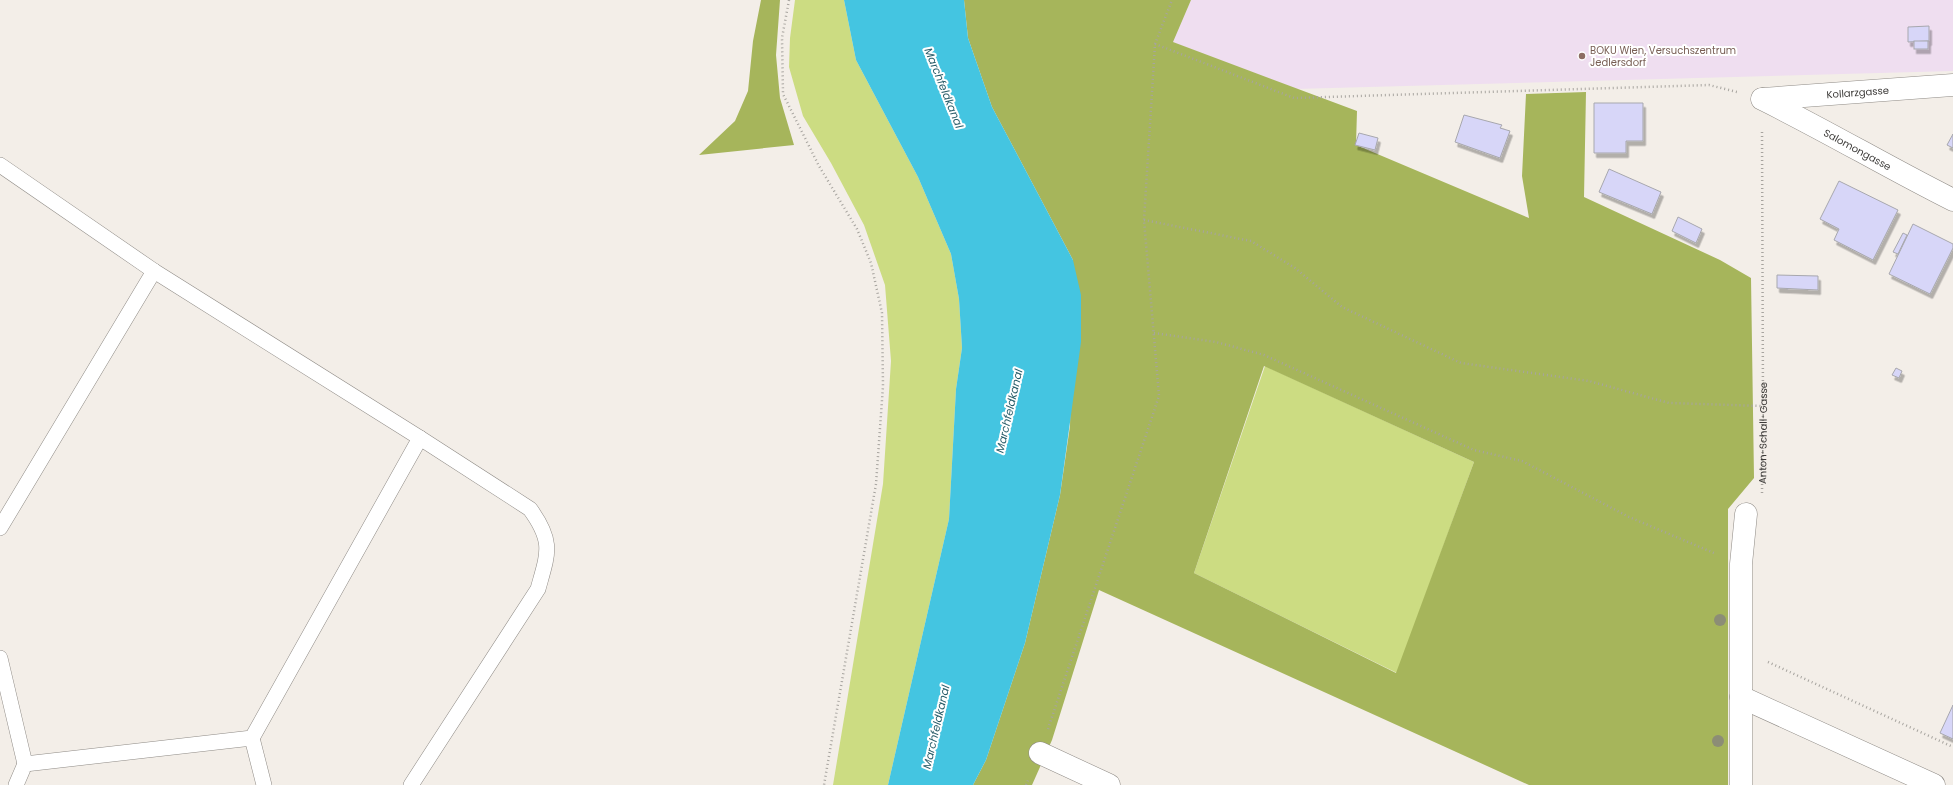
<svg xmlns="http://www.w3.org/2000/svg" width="1953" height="785" viewBox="0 0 1953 785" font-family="Poppins,sans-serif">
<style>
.education{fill:#efdef0}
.green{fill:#ccdc82}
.forest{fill:#a6b55b;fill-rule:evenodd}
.water{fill:#44c5e1}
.building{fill:#d7d6f8;stroke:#a7a7ad;filter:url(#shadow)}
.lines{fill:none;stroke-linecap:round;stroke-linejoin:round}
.service-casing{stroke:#8f8b86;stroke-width:16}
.minor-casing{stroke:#8f8b86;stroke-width:23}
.path{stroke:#a7a49f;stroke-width:2.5;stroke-dasharray:1 3;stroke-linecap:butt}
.service{stroke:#fff;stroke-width:15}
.minor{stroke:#fff;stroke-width:22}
.tree{fill:#8c8d76}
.education-dot{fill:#8d6e63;stroke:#fff;stroke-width:1.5}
.labels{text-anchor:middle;stroke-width:4;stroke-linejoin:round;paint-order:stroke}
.education-label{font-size:10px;fill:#785e54;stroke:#fff;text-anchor:start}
.street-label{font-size:10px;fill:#3d3b39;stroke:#fff}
.water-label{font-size:11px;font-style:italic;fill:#2a5e6a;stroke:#fff}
</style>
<defs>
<filter id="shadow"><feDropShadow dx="2.5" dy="4.5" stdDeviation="0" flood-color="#0004"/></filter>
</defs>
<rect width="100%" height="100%" fill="#f3eee8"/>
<path class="education" d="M 1191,0 L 1953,0 L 1953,71 L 1295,89 L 1172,42 Z"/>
<g class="green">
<path d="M 795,0 L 844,0 L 856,60 L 918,177 L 951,254 L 959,299 L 962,348 L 956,389 L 949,519 L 888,785 L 833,785 L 883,484 L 891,361 L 885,285 L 864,225 L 831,163 L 803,116 L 789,67 L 790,38 Z"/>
<path d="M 1265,366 L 1474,462 L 1397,673 L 1194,573 Z"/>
</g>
<g class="forest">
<path d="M 761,0 L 780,0 L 776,55 L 780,98 L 794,145 L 699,155 L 735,121 L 748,91 L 753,41 Z"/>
<path d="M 964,0 L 1191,0 L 1173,42 L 1357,111 L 1356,145 L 1529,218 L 1522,176 L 1526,94 L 1586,92 L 1584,197 L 1720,260 L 1751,278 L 1754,478 L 1728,509 L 1728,785 L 1529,785 L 1099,590 L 1052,740 L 1032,785 L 973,785 L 986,760 L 1025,643 L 1060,495 L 1070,426 L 1073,260 L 992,107 L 968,38 ZM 1264,366 L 1474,462 L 1396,673 L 1194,573 Z"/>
</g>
<path class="water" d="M 844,0 L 964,0 L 968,38 L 992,107 L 1073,260 L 1081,295 L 1081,342 L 1060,495 L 1025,643 L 986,760 L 973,785 L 888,785 L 949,519 L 956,389 L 962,348 L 959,299 L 951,254 L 918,177 L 856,60 Z"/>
<g class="building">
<path d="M 1929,26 L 1929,41 L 1908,42 L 1908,27 Z"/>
<rect x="1914" y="41" width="14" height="8"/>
<path d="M 1594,103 L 1643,103 L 1643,141 L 1626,141 L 1626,153 L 1594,153 Z"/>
<path d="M 1464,115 L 1502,125 L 1500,128 L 1510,131 L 1500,158 L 1455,142 Z"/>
<path d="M 1359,133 L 1378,138 L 1375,150 L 1355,145 Z"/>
<path d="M 1953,134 L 1953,148 L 1947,145 Z"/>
<path d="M 1609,169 L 1661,192 L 1652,214 L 1599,192 Z"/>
<path d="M 1839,181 L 1898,210 L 1873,260 L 1834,240 L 1839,229 L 1820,219 Z"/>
<path d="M 1678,217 L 1702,229 L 1696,243 L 1672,231 Z"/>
<path d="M 1913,224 L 1953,244 L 1953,248 L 1930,294 L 1889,274 Z"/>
<path d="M 1903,233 L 1907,235 L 1898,254 L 1893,252 Z"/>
<path d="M 1777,275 L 1818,276 L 1818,290 L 1777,288 Z"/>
<path d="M 1896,368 L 1902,371 L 1899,378 L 1892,375 Z"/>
<path d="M 1953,705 L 1953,739 L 1940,733 Z"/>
</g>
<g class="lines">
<defs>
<g id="service">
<path d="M 0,165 L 154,271 L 420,438 L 530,509 C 554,542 548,553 538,589 L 411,785"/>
<path d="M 0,528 L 154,271"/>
<path d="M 0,658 L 25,764"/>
<path d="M 252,738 L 264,785"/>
<path d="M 16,785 L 25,764 L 252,738 L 420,438"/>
</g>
<g id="minor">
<path id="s2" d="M 1762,99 C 1827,131 1889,168 1953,200"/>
<path id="s3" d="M 1763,99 L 1953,85"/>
<path d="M 1741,697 L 1934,785"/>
<path d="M 1040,753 L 1109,785"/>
<path d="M 1741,785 L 1741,564 L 1746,514"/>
</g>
</defs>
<use href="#service" class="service-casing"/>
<use href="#minor" class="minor-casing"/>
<g class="path">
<path d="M 789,0 L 782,38 L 783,94 L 819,166 L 857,229 L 871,263 L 882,313 L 883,386 L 876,484 L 824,785"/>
<path d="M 1155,44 L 1294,98 L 1709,85 L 1737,92"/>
<path d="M 1144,220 L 1251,241 L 1295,268 L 1342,307 L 1461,363 L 1589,381 L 1669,403 L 1763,406"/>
<path d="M 1154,333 L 1216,342 L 1264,355 L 1474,450 L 1522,461 L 1629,517 L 1714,553"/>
<path id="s1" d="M 1762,493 L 1763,406 L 1762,130"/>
<path d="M 1768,662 L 1953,747"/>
<path d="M 1048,729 L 1159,396 L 1144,220 L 1155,44 L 1172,0"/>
<path d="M 1026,785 L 1029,778"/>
</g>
<use href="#service" class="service"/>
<use href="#minor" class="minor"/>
</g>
<g class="tree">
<circle cx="1720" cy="620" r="6"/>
<circle cx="1718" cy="741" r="6"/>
</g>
<circle class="education-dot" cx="1582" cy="56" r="4"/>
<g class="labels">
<g class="education-label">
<text x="1590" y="54">BOKU Wien, Versuchszentrum<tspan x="1590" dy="12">Jedlersdorf</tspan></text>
</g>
<g class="street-label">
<text dy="4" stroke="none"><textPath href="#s3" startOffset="95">Kollarzgasse</textPath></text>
<text dy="4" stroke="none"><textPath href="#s2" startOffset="108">Salomongasse</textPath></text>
<text dy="4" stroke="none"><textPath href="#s1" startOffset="60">Anton-Schall-Gasse</textPath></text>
</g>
<g class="water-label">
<text transform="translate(944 88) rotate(68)" y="4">Marchfeldkanal</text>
<text transform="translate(1009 411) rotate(-77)" y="4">Marchfeldkanal</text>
<text transform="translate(936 727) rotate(-77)" y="4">Marchfeldkanal</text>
</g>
</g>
</svg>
